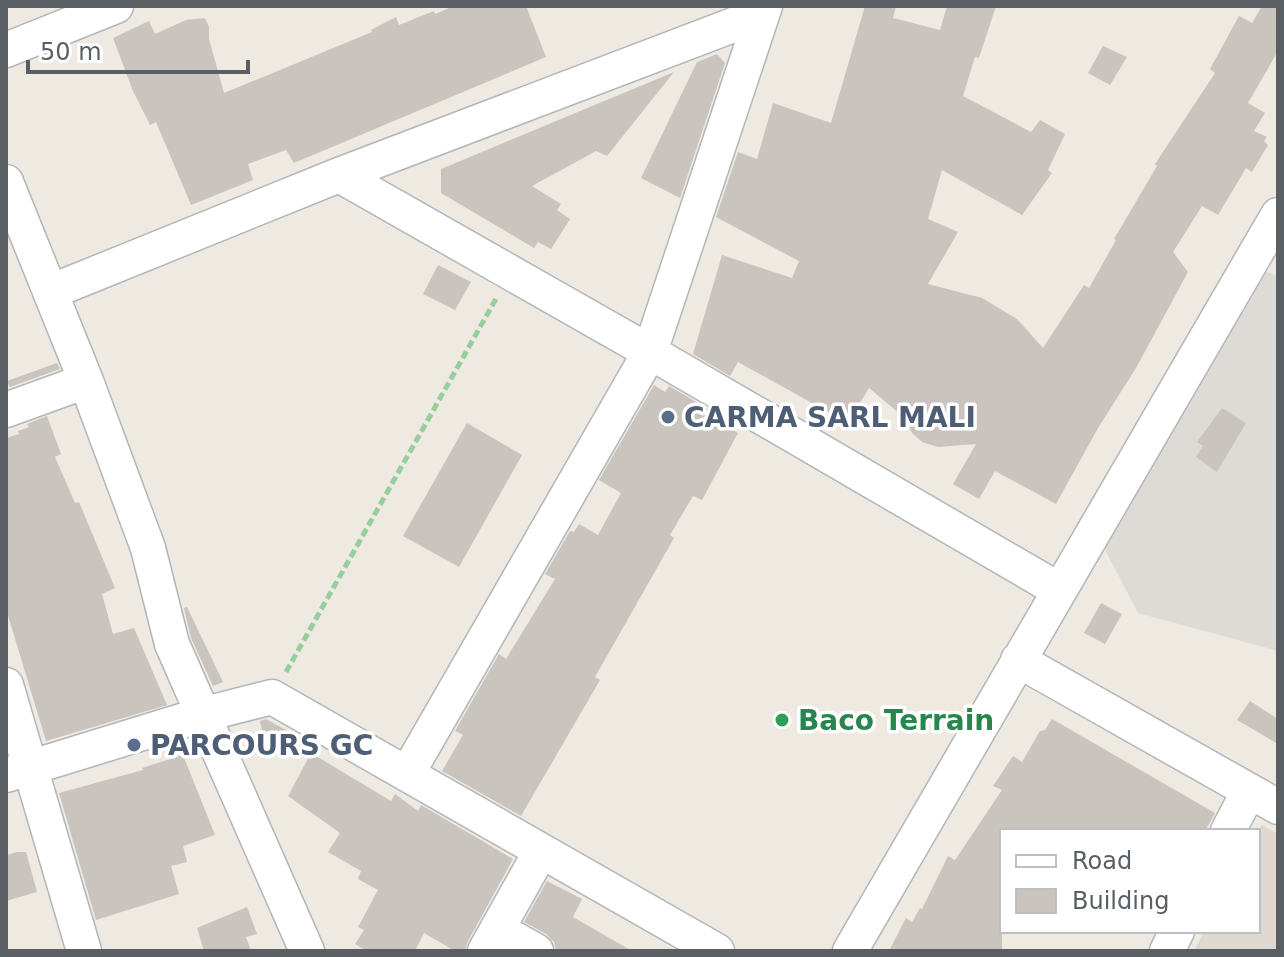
<svg xmlns="http://www.w3.org/2000/svg" width="1284" height="957" viewBox="0 0 1284 957" font-family="'DejaVu Sans',sans-serif">
  <rect width="100%" height="100%" fill="#eee9e1"/>
  <path fill="#dedbd6" d="M 1257,267 L 1278,277 L 1278,651 L 1138,613 L 1102,544 Z"/>
  <path fill="#ded8d0" d="M 1262,825 L 1278,834 L 1278,951 L 1194,951 L 1204,931 L 1258,931 L 1258,833 Z"/>
  <path fill="#c9c4be" d="M 454,6 L 526,6 L 546,57 L 294,163 L 286,150 L 248,164 L 253,180 L 191,205 L 156,122 L 150,125 L 133,91 L 113,38 L 149,21 L 155,34 L 186,20 L 205,18 L 209,27 L 209,39 L 224,93 L 372,32 L 371,30 L 396,17 L 399,25 L 434,11 L 435,14 Z
    M 865,6 L 896,6 L 893,18 L 940,30 L 947,6 L 996,6 L 979,58 L 975,57 L 963,96 L 1031,132 L 1040,120 L 1065,134 L 1048,170 L 1052,173 L 1022,215 L 942,170 L 928,219 L 958,232 L 928,284 L 982,298 L 1017,319 L 1043,348 L 1084,285 L 1089,288 L 1116,240 L 1114,239 L 1157,166 L 1155,164 L 1215,73 L 1210,69 L 1239,16 L 1252,23 L 1262,6 L 1278,6 L 1278,51 L 1248,103 L 1265,113 L 1254,131 L 1267,137 L 1264,141 L 1268,145 L 1252,172 L 1246,168 L 1218,215 L 1202,206 L 1173,252 L 1188,272 L 1136,368 L 1098,428 L 1056,504 L 995,471 L 979,499 L 953,484 L 976,444 L 938,447 L 922,442 L 912,433 L 906,419 L 869,388 L 848,423 L 738,362 L 730,376 L 693,354 L 722,255 L 792,278 L 799,261 L 716,217 L 738,152 L 757,159 L 773,103 L 831,123 Z
    M 1103,46 L 1127,57 L 1110,85 L 1088,73 Z
    M 717,54 L 725,63 L 680,198 L 641,178 L 697,62 Z
    M 674,72 L 607,156 L 596,151 L 532,186 L 561,204 L 557,210 L 570,219 L 551,249 L 538,242 L 534,248 L 441,193 L 441,169 Z
    M 438,265 L 471,282 L 455,310 L 423,294 Z
    M 57,363 L 60,369 L 10,387 L 7,381 Z
    M 654,385 L 665,392 L 669,386 L 710,410 L 707,416 L 738,433 L 702,500 L 693,496 L 670,535 L 674,538 L 595,677 L 600,680 L 521,816 L 442,771 L 463,735 L 455,731 L 499,654 L 506,659 L 555,579 L 545,574 L 570,531 L 574,532 L 579,524 L 598,535 L 621,493 L 599,480 Z
    M 1222,408 L 1246,423 L 1217,472 L 1196,457 L 1203,446 L 1197,442 Z
    M 47,416 L 61,454 L 55,457 L 75,503 L 79,502 L 115,588 L 102,594 L 113,634 L 134,628 L 167,705 L 46,741 L 6,609 L 6,438 L 19,434 L 18,431 L 29,427 L 27,424 Z
    M 467,423 L 522,455 L 459,567 L 403,536 Z
    M 1101,603 L 1122,614 L 1105,644 L 1084,633 Z
    M 187,607 L 223,682 L 213,686 L 191,638 L 184,608 Z
    M 1250,701 L 1278,719 L 1278,744 L 1237,720 Z
    M 266,719 L 295,735 L 268,757 L 260,721 Z
    M 1052,719 L 1215,813 L 1205,831 L 1002,831 L 1002,951 L 889,951 L 906,918 L 912,922 L 920,908 L 922,909 L 948,856 L 955,860 L 1002,790 L 993,786 L 1013,756 L 1022,762 L 1040,731 L 1045,730 Z
    M 311,753 L 391,801 L 395,794 L 418,811 L 421,805 L 513,859 L 468,941 L 465,951 L 455,951 L 424,933 L 415,951 L 367,951 L 355,944 L 364,930 L 358,927 L 378,890 L 358,879 L 361,871 L 328,852 L 340,833 L 288,796 Z
    M 183,755 L 215,835 L 183,846 L 187,862 L 171,866 L 179,894 L 96,920 L 59,793 L 143,770 L 142,768 Z
    M 17,852 L 26,852 L 37,892 L 6,901 L 6,855 Z
    M 547,881 L 582,899 L 573,917 L 632,951 L 556,951 L 554,942 L 546,934 L 524,922 Z
    M 247,907 L 257,934 L 246,937 L 251,951 L 204,951 L 197,928 Z"/>
  <g fill="none" stroke-linecap="round" stroke-linejoin="round">
    <g stroke="#b2b6ba" stroke-width="37">
      <path id="street" d="M 6,50 L 116,6
        M 339,175 L 650,352 L 1059,590
        M 6,182 L 86,381 L 148,548 L 172,644 L 307,951
        M 50,292 L 339,175 L 762,14
        M 6,410 L 86,381
        M 1018,660 L 1278,807
        M 6,685 L 84,951
        M 407,774 L 650,352 L 765,6
        M 6,775 L 201,715 L 272,697 L 717,951
        M 1228,831 L 1249,791
        M 497,929 L 536,951
        M 485,951 L 541,851
        M 850,951 L 1278,215
        M 1167,951 L 1177,931"/>
    </g>
    <path stroke="#97ce9e" stroke-width="5" stroke-dasharray="8 4" stroke-linecap="butt" d="M 286,672 L 497,297"/>
    <use href="#street" stroke="#fff" stroke-width="34"/>
  </g>
  <g fill="#5c6f8a" stroke="#fff" stroke-width="3">
    <circle cx="668" cy="417" r="8"/>
    <circle cx="134" cy="745" r="8"/>
  </g>
  <circle fill="#2e9e5b" stroke="#fff" stroke-width="3" cx="782" cy="720" r="8"/>
  <g text-anchor="middle" stroke-width="7" stroke-linejoin="round" paint-order="stroke">
    <g font-size="28" font-weight="bold" fill="#4e5e75" stroke="#fff" text-anchor="start">
      <text x="684" y="427">CARMA SARL MALI</text>
      <text x="150" y="755">PARCOURS GC</text>
    </g>
    <g font-size="28" font-weight="bold" fill="#27864d" stroke="#fff" text-anchor="start">
      <text x="798" y="730">Baco Terrain</text>
    </g>
  </g>
  <rect width="1284" height="957" fill="none" stroke="#5a5f63" stroke-width="16"/>
  <rect x="1000" y="829" width="260" height="104" fill="#ffffff" stroke="#bdbfc1" stroke-width="2"/>
  <rect x="1016" y="855" width="40" height="12" fill="#ffffff" stroke="#bdbfc1" stroke-width="2"/>
  <text x="1072" y="869" font-size="24" fill="#5a5f63">Road</text>
  <rect x="1016" y="889" width="40" height="24" fill="#c9c4be" stroke="#bdbfc1" stroke-width="2"/>
  <text x="1072" y="909" font-size="24" fill="#5a5f63">Building</text>
  <path d="M28 60v12h220v-12" fill="none" stroke="#5a5f63" stroke-width="4"/>
  <text x="40" y="60" font-size="24" fill="#5a5f63" stroke="#ffffff" stroke-width="6" paint-order="stroke">50 m</text>
</svg>
